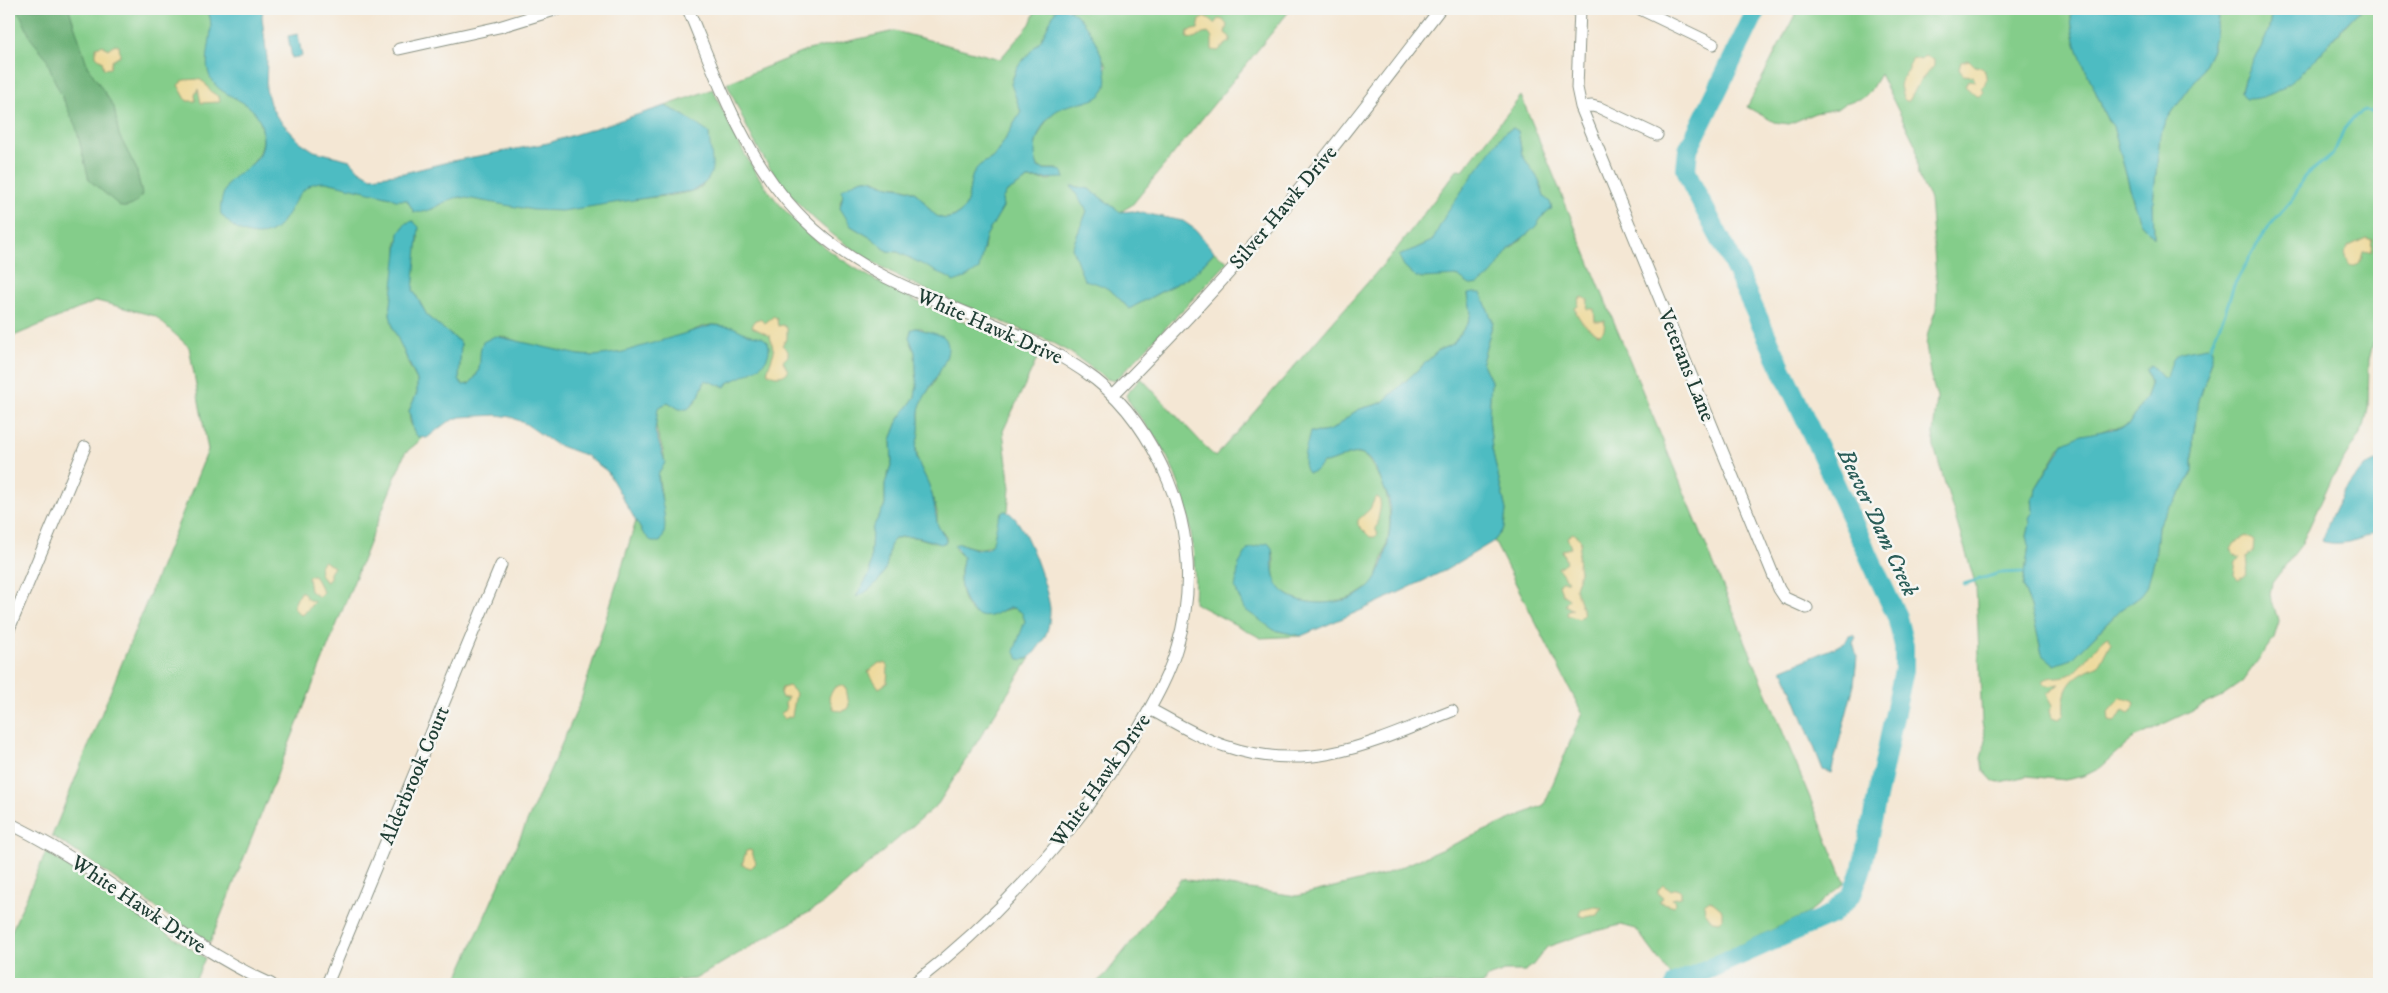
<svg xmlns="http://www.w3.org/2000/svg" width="2388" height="993" viewBox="0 0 2388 993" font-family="'IM FELL DW Pica',serif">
  <rect width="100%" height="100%" fill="#f6f6f2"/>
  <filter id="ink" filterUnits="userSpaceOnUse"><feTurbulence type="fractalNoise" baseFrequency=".02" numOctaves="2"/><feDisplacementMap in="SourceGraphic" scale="10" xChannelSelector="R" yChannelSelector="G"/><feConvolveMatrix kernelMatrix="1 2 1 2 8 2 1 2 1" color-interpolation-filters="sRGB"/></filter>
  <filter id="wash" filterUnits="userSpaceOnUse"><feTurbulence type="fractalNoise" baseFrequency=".0096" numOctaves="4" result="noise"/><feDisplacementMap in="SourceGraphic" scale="20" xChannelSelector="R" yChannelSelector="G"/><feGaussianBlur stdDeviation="1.12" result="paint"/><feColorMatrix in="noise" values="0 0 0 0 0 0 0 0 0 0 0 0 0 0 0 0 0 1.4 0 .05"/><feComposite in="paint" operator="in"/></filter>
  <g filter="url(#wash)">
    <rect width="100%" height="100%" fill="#f4e7d4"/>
    <path fill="#84cd8a" stroke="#52855f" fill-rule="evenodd" d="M 9,9 L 207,9 L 212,22 L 219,87 C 231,94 248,103 257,114 C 259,117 260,121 261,125 C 269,151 251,169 230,181 L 280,225 C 288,212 294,195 306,186 C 325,171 384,199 407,200 L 414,212 L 433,209 L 453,197 L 480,199 C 514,199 685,206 703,185 C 715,171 709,150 709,134 L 680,113 L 665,106 L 713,89 C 728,123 743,155 765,186 C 831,277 940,311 1040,353 L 1003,431 L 1010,488 L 1008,511 L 1001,513 C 997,521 999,528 996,536 C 990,554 972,548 960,543 L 955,549 L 963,557 C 963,565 959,572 960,580 C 967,651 1016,587 1024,617 C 1026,624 1024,651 1024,660 L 1030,658 L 938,804 L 821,905 L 695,979 L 634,984 L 466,984 L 456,981 L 580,703 L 636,521 L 643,533 L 664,515 L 658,473 C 660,470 663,467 664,463 C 667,448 649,429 658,408 L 668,402 L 680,409 L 692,406 L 699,396 L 705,380 L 728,383 L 759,367 L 752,335 C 737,333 727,324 712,325 C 699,326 688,334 676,338 C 654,345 617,356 594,356 C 565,356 528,345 501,336 L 481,350 C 482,363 479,375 469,384 L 463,385 L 459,380 L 461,343 L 428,317 L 413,290 L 416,252 L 419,237 L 397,240 L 397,260 L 390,314 L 409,365 L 417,380 L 417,393 L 409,411 L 410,421 L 413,430 L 422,439 L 405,453 L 210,943 C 156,910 106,870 52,836 L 208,450 L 189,347 L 155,316 L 97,301 L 9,338 ZM 916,328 L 922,328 L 947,355 L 935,381 L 921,401 L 919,410 L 919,429 L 916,445 L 918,462 L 930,488 L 937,512 L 937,525 L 946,537 L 946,542 C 937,548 911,529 894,540 C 885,545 890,553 887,561 C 883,571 865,588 857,597 L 870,573 L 872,529 L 885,505 L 885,484 L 892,462 L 891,440 L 899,419 L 915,397 L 917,386 L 915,352 L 909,337 L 912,329 Z
      M 1036,9 L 1056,9 L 1041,40 L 1017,67 L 1011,83 L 1021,112 C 1012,126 1005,142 995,155 C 989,163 979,161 973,175 C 967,190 972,211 952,217 C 933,224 929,204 917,194 C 909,187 898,187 888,186 C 883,185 879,181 874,180 C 857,175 845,188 840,203 L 851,226 L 873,239 L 887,251 L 898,252 L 956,280 L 965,278 L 984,249 L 986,236 L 1003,207 L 1002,199 L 1007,192 L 1028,179 L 1051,180 L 1058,169 L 1042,169 C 1022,157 1045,115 1061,107 C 1069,103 1080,102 1088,100 L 1107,66 L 1080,18 L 1068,9 L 1291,9 L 1132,205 L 1120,212 L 1089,189 L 1072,186 L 1087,211 L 1072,248 L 1102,284 L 1115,294 L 1129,309 L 1194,274 L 1214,252 L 1228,262 L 1115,381 L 1107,379 L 1071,353 L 1047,340 C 945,297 839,266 772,171 C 753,143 740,113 727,83 L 808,50 L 895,31 L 1000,59 L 1030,24 Z
      M 1798,9 L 2071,9 C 2070,40 2085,67 2097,95 C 2104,109 2101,113 2113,126 L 2135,207 L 2140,222 L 2154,237 L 2153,202 L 2160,135 L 2165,122 L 2199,75 L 2212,49 L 2220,9 L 2271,9 C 2271,25 2266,47 2255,61 C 2247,71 2243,78 2241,92 L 2292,79 L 2312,62 L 2355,15 L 2362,9 L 2379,9 L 2379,318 L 2369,360 L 2368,409 L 2364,427 L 2330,482 L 2301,545 L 2272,583 L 2270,594 L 2278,620 L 2277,628 L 2274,638 L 2242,682 L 2222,696 L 2134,738 L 2100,768 L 2084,776 L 2065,780 L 2027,776 L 2000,782 L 1993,781 L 1983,770 L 1981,758 L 1986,740 L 1982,723 L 1976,586 L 1934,447 L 1933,433 L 1937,398 L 1930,374 L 1926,345 L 1928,332 L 1936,309 L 1937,290 L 1930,199 L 1918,176 L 1916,146 L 1880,74 L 1870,91 L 1863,98 L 1845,103 L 1837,109 L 1815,113 L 1789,124 L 1774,122 L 1747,107 ZM 2212,360 L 2198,403 L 2193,439 L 2193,471 L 2183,490 L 2163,516 L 2158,527 L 2155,558 L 2141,595 L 2120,610 L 2072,659 L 2042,654 L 2031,606 L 2023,587 L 2029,545 L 2027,535 L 2033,511 L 2032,498 L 2035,496 L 2036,488 L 2060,447 L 2110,428 L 2123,427 L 2129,424 L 2145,399 L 2150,385 L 2146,369 L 2151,365 L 2163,378 L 2167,378 L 2169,376 Z
      M 1521,96 L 1845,883 L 1807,914 L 1671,976 L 1636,929 L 1621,925 L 1587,933 L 1547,947 L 1532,966 L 1525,971 L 1505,971 L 1490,976 L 1483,984 L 1095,984 L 1106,974 L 1181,879 L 1297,896 L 1383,875 L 1544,805 L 1582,713 L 1494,541 L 1504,528 L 1506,510 L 1492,449 L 1489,416 L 1491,381 L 1482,362 L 1493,322 L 1481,294 L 1468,295 L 1471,313 L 1468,323 L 1453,344 L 1439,350 L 1383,402 C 1376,406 1368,406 1360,409 C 1339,419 1340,435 1310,432 L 1314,472 L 1323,463 C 1335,463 1348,451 1359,454 C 1367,455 1371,464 1375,470 C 1394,499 1393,532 1381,564 C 1379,572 1376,582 1369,587 C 1356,598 1336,603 1319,603 C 1305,603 1287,598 1278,586 C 1270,575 1276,565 1273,553 C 1272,550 1269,546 1268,543 L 1274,630 L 1301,636 L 1261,638 L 1194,603 C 1197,549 1189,496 1163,449 C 1155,435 1130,407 1126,395 L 1141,378 L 1215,457 L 1395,251 L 1458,169 L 1463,170 ZM 1513,128 L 1518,131 L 1522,155 L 1539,180 L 1548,210 L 1531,231 L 1504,254 L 1480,283 C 1472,281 1464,277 1457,276 C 1424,270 1423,293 1399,256 L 1432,241 L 1502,136 Z
      M 46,852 L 205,958 L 194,984 L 9,984 L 9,937 Z"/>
    <path fill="#6bb076" stroke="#457655" d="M 18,9 L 69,9 L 88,67 L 114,107 L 119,135 L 136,168 L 142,194 C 138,203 131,208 121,207 L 89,180 L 76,127 L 53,77 L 46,57 L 31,39 Z"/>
    <path fill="#eeda9e" stroke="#868c69" d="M 1205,17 L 1210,19 L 1214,24 L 1218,19 L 1223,20 L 1227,25 L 1225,33 L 1230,37 L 1230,41 L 1218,51 L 1212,50 L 1212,37 L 1208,33 L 1203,34 L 1194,39 L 1187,38 L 1188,31 L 1198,29 L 1200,20 Z
      M 115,44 L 119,46 L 120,56 L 112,61 L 110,68 L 104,69 L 102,61 L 96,56 L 96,47 L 102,45 L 108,49 Z
      M 1924,56 L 1934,59 L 1934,66 L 1920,81 L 1909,101 L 1906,101 L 1903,98 L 1900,86 L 1902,79 L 1909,69 L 1909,64 L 1913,58 L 1921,60 Z
      M 1969,60 L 1975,66 L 1982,67 C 1987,74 1988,81 1982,88 L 1984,92 L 1980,96 L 1976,96 L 1965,86 L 1968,80 L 1975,81 L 1973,76 L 1963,75 L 1959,69 L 1961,62 Z
      M 199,79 L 205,83 L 210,91 L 219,97 L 220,102 L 201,103 L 198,89 L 195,95 L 196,101 L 187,101 L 178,85 L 184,80 Z
      M 2366,238 L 2373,240 L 2372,251 L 2363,252 C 2361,260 2359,269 2349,265 L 2345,253 L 2347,247 Z
      M 1583,297 L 1588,300 L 1587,309 L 1594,309 L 1595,321 L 1605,321 L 1604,330 L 1600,334 C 1591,333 1576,318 1575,308 L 1578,306 L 1579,299 Z
      M 774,316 L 777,319 L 778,326 L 783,325 L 787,328 L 787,339 L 782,345 L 788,351 L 788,356 L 783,361 L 788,371 C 784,378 772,377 767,372 L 774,352 L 770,336 L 752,327 L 755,320 L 760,319 L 765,323 Z
      M 1378,497 C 1384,506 1377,514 1378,524 L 1375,528 L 1378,534 L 1375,537 L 1370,537 L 1358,525 L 1358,520 L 1370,509 L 1375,498 Z
      M 1573,533 L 1581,540 L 1578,558 L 1580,572 L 1575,588 L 1584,614 L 1579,619 L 1567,615 L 1568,611 L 1573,610 L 1565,605 L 1569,599 L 1562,594 L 1559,584 L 1561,581 L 1568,581 L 1558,568 L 1566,562 L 1562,550 L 1571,548 L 1567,537 Z
      M 2246,536 L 2254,541 L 2253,552 L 2247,556 L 2248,566 L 2246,575 L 2238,579 L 2234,575 L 2236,562 L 2240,558 L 2234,555 L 2231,548 L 2234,544 Z
      M 324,561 L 334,567 L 330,573 L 330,578 L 327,582 L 324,580 C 319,574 317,566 324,561 Z
      M 311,575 L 314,575 L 323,592 L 319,597 L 310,591 L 308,578 Z
      M 300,592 L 303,592 L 307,599 L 314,602 L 303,615 L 299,614 L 293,607 Z
      M 2109,636 L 2111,642 L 2099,665 C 2074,675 2061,685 2064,715 L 2058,719 L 2052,717 L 2050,710 L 2053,705 L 2047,694 L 2060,684 L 2048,686 L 2044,684 L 2043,681 C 2053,673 2061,682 2076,670 C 2085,662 2102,638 2109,636 Z
      M 879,663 L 885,663 L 888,667 L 887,683 L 879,688 L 868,672 Z
      M 840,685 L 846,688 L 849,705 L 847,709 L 842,711 L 834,710 L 829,697 L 834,688 Z
      M 789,686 L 796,693 L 792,716 L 784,719 L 780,714 L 786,710 L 785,703 L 788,697 L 782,698 L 780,693 L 782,688 Z
      M 2121,697 L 2133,700 L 2135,703 L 2133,709 L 2129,713 L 2123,710 L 2118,719 L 2114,722 L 2109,721 L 2108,712 Z
      M 746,851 L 751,850 L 756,863 L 751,868 L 742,865 Z
      M 1663,885 L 1670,890 L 1678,888 L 1681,891 L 1681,897 L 1672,899 L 1675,902 L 1674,906 L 1659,902 L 1663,897 L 1658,893 L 1658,890 Z
      M 1710,900 L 1722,910 L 1722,919 L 1720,922 L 1712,921 L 1705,912 L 1704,904 Z
      M 1595,907 L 1602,908 L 1598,915 L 1584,917 L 1579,915 L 1581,910 Z"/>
    <path fill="#4dbcc2" stroke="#367c7b" d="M 207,9 L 263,9 L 262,17 L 267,58 L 266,89 L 270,104 L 277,117 L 299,141 L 314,151 L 350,160 L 359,170 L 371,177 L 404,173 L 452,161 L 548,143 L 665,106 L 680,113 L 709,133 C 710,160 722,178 691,191 L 562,211 L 533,210 L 461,197 C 444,198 432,215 414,212 L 407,200 L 395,200 L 391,197 L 326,182 C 288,179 294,236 257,235 C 240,234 231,226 221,214 C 219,205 224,188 230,181 C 242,168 262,165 263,141 C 264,95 223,104 210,77 C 201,57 218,31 207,9 Z
      M 1056,9 C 1059,9 1064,8 1067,9 C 1086,14 1116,73 1104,91 C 1090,112 1055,91 1038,136 C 1034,146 1034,158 1038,167 C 1046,172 1055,167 1063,172 L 1065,178 L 1028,179 L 1007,192 L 1002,199 L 1003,207 L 986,236 L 979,269 L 965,278 L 953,282 L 951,279 L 898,252 L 887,251 L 873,239 L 851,226 L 840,208 L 843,195 L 841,190 C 846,187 857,180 864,179 C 873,178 877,183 885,185 C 897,189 908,186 918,195 C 929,205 934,224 953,217 C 972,210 967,189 973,174 C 979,161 989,163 995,155 C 1005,142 1012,126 1021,112 L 1011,84 L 1017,67 L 1041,40 Z
      M 2071,9 L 2220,9 L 2212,49 L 2199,75 L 2165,122 L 2160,135 L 2153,202 L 2154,238 L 2140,222 L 2135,207 L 2113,126 C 2101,113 2104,109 2097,95 C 2085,67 2070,40 2071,9 Z
      M 2271,9 L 2362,9 C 2329,35 2294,101 2246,99 L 2241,92 C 2246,59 2272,46 2271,9 Z
      M 298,34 L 302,56 L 292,58 L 288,36 Z
      M 1513,128 L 1518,131 L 1522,155 L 1539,180 L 1544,197 L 1550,202 L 1552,209 C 1544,212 1541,219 1536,226 C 1529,234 1520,239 1512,246 C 1500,258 1491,286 1470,285 L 1457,276 L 1422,278 L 1416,277 L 1404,266 L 1399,256 L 1432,241 L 1447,212 L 1473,175 L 1505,132 Z
      M 1071,186 L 1089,189 L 1120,212 L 1133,211 L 1183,221 L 1196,230 L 1214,252 L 1194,274 L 1129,309 C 1114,292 1107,285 1084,280 L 1072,248 L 1087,211 Z
      M 413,221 L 419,227 L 413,290 L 428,317 L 461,343 L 459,380 L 463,385 L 469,384 C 486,369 476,357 483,342 L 495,336 L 579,355 L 594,356 L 623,352 L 713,325 L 733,327 L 747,334 L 762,337 L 768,342 C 775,367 745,374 728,383 L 725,387 L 705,380 L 699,396 L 688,409 L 679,409 L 668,402 L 658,408 L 655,431 L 665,462 C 664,467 659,470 658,476 C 658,492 672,529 660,542 L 652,542 L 643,533 L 607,471 L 585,455 L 555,444 L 526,424 L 511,417 L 497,415 L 460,417 L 446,423 L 427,438 L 418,437 L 413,430 L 409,411 L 417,393 L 417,380 L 393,328 L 390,314 L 399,233 L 406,223 Z
      M 1474,293 L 1481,293 L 1493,322 L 1482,362 L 1491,381 L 1489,416 L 1492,449 L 1506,510 L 1504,528 L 1494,541 L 1446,570 L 1364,609 L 1301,636 L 1274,630 L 1244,609 L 1235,588 L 1239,564 L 1248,549 L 1268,543 L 1272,548 C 1274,561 1270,572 1278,585 C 1293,611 1353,607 1371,585 C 1387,567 1392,529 1390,505 C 1389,498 1385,490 1382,483 C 1379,474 1371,456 1360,454 C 1349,451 1335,463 1323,463 L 1314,472 L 1308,473 C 1299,463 1308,444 1310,432 C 1340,435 1339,419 1360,409 C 1368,406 1376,406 1383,402 L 1439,350 L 1453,344 L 1468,323 L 1471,313 L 1468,294 Z
      M 916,328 L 943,336 C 962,353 921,392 919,411 C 918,418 920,424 919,431 C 919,438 915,445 916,453 C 918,466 926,476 930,488 C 934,500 935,510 937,522 C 938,530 946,534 946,542 L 941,544 C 932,542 925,538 915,537 C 884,534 892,547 886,567 C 881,582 869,591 856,597 L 870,573 L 872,529 L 885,505 L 885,484 L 892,462 L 891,440 L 899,419 L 915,397 L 917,386 L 915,352 L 909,337 L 912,329 Z
      M 2207,347 L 2212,349 L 2212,360 L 2198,403 L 2193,439 L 2193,471 L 2183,490 L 2163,516 L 2158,527 L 2155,558 L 2147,587 L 2141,595 L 2120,610 L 2072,659 L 2055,665 L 2042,654 L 2031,606 L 2023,587 L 2029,545 L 2027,535 L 2030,523 L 2029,518 L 2033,511 L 2032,497 L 2035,496 L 2036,488 L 2064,443 L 2082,435 L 2123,427 L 2129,424 L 2145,399 L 2150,385 L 2146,369 L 2151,365 L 2163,378 L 2167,378 C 2174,349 2177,353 2207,347 Z
      M 2379,460 L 2379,530 C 2363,540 2339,547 2321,541 C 2332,515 2350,468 2379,460 Z
      M 1004,511 C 1023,511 1049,592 1050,609 C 1050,625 1047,637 1037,649 C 1032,656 1028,661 1019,659 L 1014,651 L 1025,621 L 1022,613 C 1008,601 1003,613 991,616 C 970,621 962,597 960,580 C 960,572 963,565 963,557 L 954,545 L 960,543 C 1007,566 988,521 1004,511 Z
      M 1853,635 L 1856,637 L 1853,643 L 1857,657 L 1854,685 L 1831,773 L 1823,770 L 1785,673 L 1781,670 L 1845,643 L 1849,636 Z"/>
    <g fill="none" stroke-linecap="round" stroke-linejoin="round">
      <path stroke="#4dbcc2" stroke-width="3" d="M 2210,347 L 2225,313 L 2234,285 L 2265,231 L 2293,199 L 2304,177 L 2334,153 L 2344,129 L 2354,117 L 2365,111 L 2379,113
        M 1964,584 L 2000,573 L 2024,572"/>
      <path stroke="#4dbcc2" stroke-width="20" d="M 1675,984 L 1832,914 L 1852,894 L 1862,868 L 1904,670 L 1904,646 L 1897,617 L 1730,257 L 1692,185 L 1686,169 L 1688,150 L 1757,9"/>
    </g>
  </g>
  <g filter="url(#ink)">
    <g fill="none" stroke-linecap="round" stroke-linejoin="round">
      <g stroke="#8a9284" stroke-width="13">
        <path id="minor" d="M 688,9 C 721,88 748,170 814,229 C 898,304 1010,314 1096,380 C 1128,405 1152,442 1168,480 C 1190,532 1194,592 1177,647 C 1169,676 1153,703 1138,730 C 1080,827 1003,915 913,984
          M 1580,9 L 1577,88 L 1581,107 L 1779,589 L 1785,598 L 1807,608
          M 1640,9 L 1713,44
          M 399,49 L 499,27 L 558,9
          M 1581,107 L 1592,106 L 1600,108 L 1657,135
          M 1113,395 C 1170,337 1227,278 1279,214 C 1335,147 1387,78 1440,9
          M 9,629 L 85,447
          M 1150,709 C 1174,722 1198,737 1225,746 C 1310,775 1374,742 1452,711
          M 9,823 C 37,837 65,853 91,871 C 150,910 206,955 271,984
          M 327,984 L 501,565"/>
      </g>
      <use href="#minor" stroke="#fff" stroke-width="11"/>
    </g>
  </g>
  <g text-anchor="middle" stroke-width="5" stroke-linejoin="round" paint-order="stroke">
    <g font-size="21" fill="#1f3d34" stroke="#f6f6f2">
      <text transform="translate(1283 207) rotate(-50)" y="7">Silver Hawk Drive</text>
      <text transform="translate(990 326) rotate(24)" y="7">White Hawk Drive</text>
      <text transform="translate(1687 365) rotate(68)" y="7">Veterans Lane</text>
      <text transform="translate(414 775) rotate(-67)" y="7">Alderbrook Court</text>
      <text transform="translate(1100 780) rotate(-55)" y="7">White Hawk Drive</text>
      <text transform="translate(139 904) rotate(34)" y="7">White Hawk Drive</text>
    </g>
    <g font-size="22" font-style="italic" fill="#2a5d58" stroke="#f6f6f2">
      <text transform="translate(1879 522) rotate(65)" y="8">Beaver Dam Creek</text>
    </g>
  </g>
  <rect width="2388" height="993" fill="none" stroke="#f6f6f2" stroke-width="30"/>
</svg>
